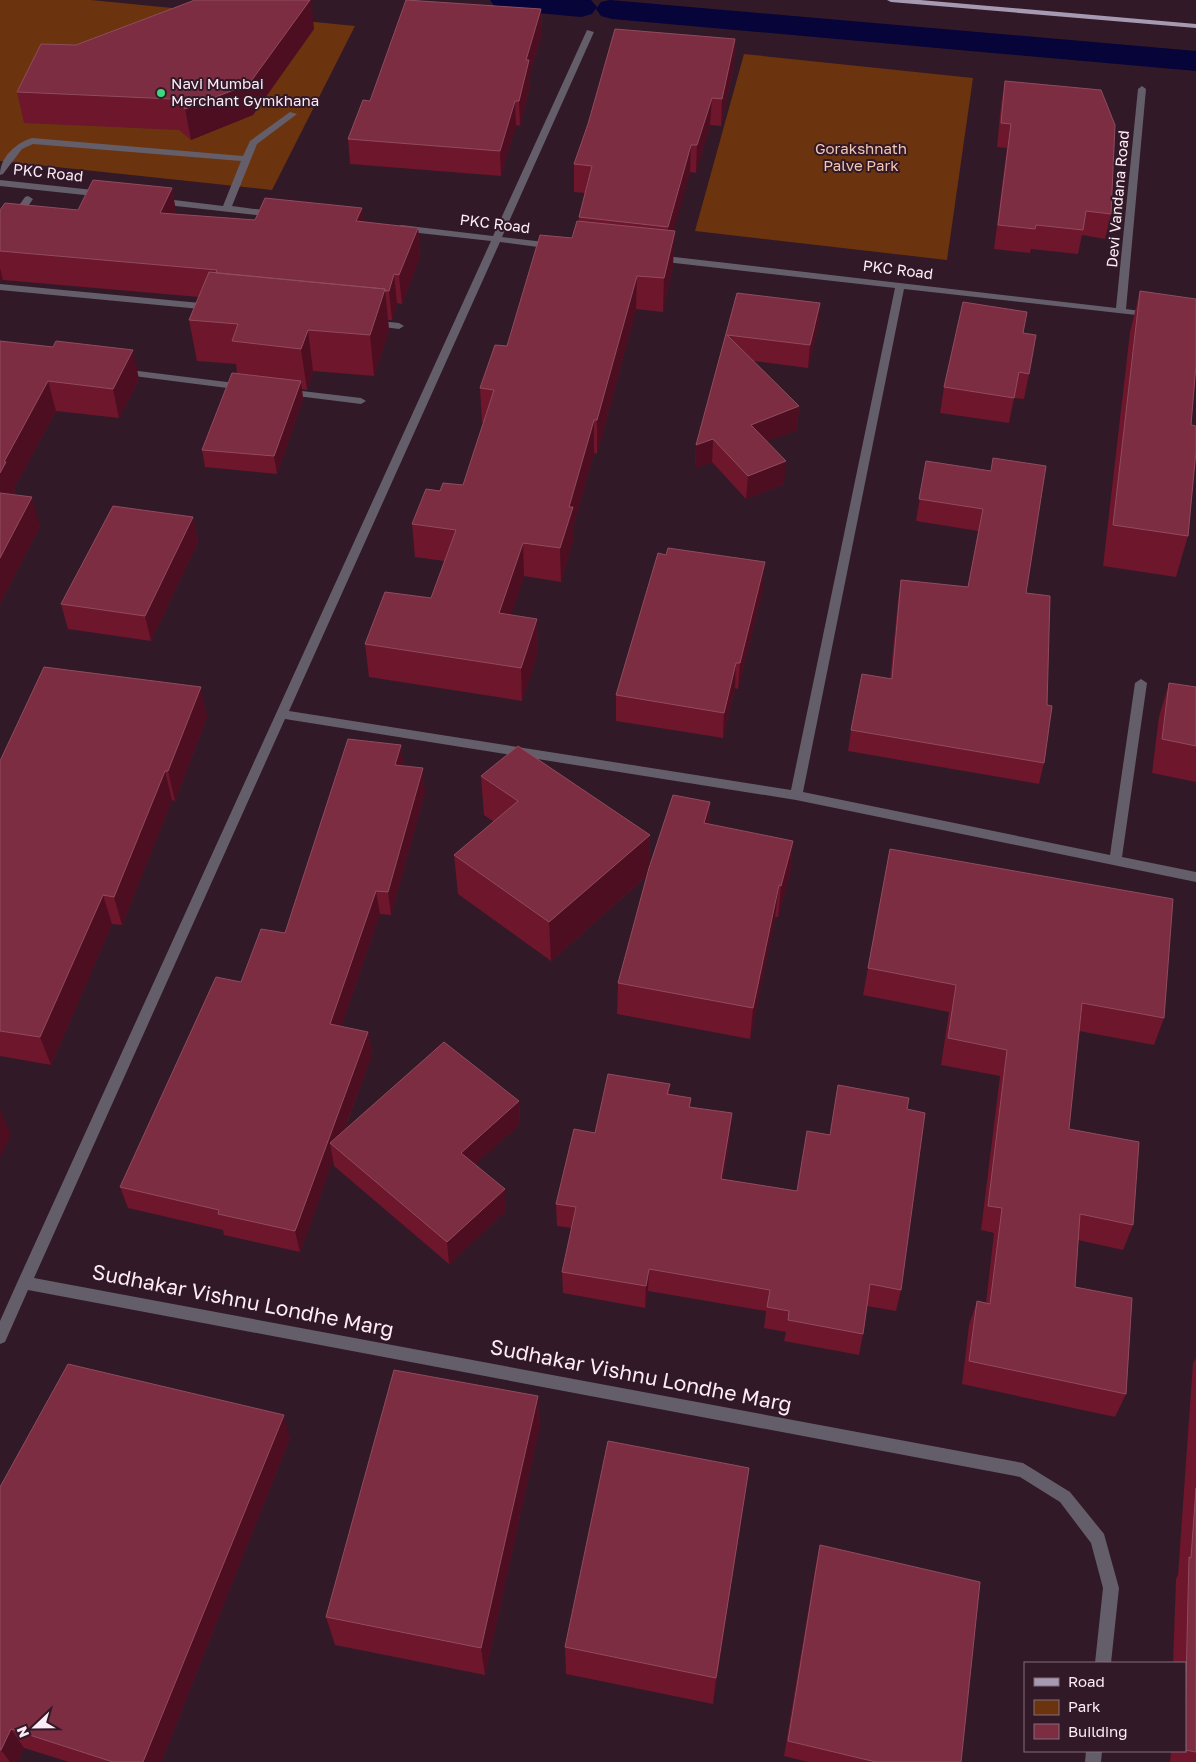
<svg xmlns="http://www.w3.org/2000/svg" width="1196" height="1762" viewBox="0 0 1196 1762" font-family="'Golos Text',sans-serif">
  <rect width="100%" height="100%" fill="#311928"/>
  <path fill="#6b340f" d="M 0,0 L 91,0 L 355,26 L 272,190 L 0,161 Z
    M 744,54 L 973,78 L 947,260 L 695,231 Z"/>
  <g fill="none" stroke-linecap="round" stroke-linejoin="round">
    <path fill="#070439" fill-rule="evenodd" d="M 490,0 L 591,0 L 597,7 L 592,14 L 581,17 L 506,10 L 495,7 Z
      M 610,0 L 1196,51 L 1196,71 L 612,19 L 601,16 L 596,9 L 601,2 Z"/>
    <path fill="#645e6a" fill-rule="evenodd" d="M 587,30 L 594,32 L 502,237 L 553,243 L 558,246 L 553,249 L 500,242 L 289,711 L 791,790 L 895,288 L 657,261 L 652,258 L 657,255 L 1116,308 L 1138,89 L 1142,86 L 1146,89 L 1126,309 L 1154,313 L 1154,317 L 904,289 L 803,792 L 1110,855 L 1135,683 L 1141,679 L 1147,683 L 1122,857 L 1196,872 L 1196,882 L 796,800 L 285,719 L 34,1278 L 1023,1463 L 1070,1492 L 1104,1534 L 1119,1588 L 1111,1663 L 1095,1663 L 1103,1588 L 1091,1543 L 1060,1502 L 1020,1477 L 28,1290 L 5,1342 L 0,1344 L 0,1321 L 17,1283 L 491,241 L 401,231 L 396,228 L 401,225 L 493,236 Z
      M 290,112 L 297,114 L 257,144 L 232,206 L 278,212 L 280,214 L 275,217 L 158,204 L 153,201 L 158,198 L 223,206 L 241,161 L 33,144 L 22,149 L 3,174 L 0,175 C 0,157 16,143 32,138 L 243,156 L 250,141 Z
      M 0,180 L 103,191 L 108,194 L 103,197 L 0,186 Z
      M 28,196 L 33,199 L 20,218 L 18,220 L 12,220 L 10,218 L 25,197 Z
      M 0,284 L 211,304 L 216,307 L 211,310 L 0,290 Z
      M 371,320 L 399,323 L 404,326 L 399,329 L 368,325 L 366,323 Z
      M 122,369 L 243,384 L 248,387 L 243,390 L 118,374 L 118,370 Z
      M 285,389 L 361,398 L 366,401 L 361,404 L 281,394 L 281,390 Z
      M 1086,1751 L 1102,1751 L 1101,1762 L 1085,1762 Z"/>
    <path fill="#a69ab3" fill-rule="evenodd" d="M 887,0 L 920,0 L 1196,24 L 1196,28 L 891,2 Z"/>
  </g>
  <path fill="#6d162c" d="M 541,9 L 542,34 L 529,75 L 530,85 L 520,126 L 516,125 L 501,176 L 350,164 L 348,139 Z
    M 314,29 L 253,115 L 191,140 L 179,130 L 24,123 L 17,92 L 76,45 Z
    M 735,39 L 734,66 L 721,126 L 710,125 L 696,173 L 690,172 L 673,231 L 673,265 L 663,312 L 636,309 L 597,454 L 594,453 L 573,527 L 573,541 L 561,582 L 524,576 L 511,615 L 537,619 L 538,652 L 522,701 L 369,677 L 365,644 L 431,598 L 444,561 L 415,557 L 412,524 L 440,491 L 463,485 L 484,422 L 482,422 L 480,388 L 507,346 L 572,238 L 579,221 L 579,217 L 585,193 L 574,192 L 574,164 Z
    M 1005,81 L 1111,214 L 1105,239 L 1082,235 L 1078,254 L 1031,249 L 1030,253 L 994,249 L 1007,148 L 997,147 L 1001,105 Z
    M 172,188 L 176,214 L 255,220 L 362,208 L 363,222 L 418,228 L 420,257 L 402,304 L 397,303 L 392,320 L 388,320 L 389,330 L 374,376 L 313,371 L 307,390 L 302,389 L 303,399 L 277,474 L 205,467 L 202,450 L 237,374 L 236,364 L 197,361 L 189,320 L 199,297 L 3,280 L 0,282 L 0,210 L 78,210 Z
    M 1140,291 L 1191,425 L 1188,536 L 1176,577 L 1103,566 L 1130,332 Z
    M 737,293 L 820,303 L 818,326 L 808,368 L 754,361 L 799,406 L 797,430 L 767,441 L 784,484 L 746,499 L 712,462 L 695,468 L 696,445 Z
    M 1023,333 L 1029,374 L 1024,399 L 1014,398 L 1009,423 L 940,413 L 944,387 Z
    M 0,341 L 139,379 L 119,418 L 56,411 L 14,488 L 15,491 L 13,495 L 40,526 L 0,604 Z
    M 926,461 L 991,471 L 1026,593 L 1044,763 L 1039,784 L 848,751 L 851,730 L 890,679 L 898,601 L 901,580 L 968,587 L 978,531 L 916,521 Z
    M 193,517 L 198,542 L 151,641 L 68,629 L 61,604 Z
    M 763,587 L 738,689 L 735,688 L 723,738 L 616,721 L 616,695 Z
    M 1169,683 L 1196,687 L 1196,782 L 1152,773 L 1159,717 Z
    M 207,717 L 175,801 L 172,800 L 122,925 L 112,924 L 51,1065 L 0,1056 L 0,761 Z
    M 401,745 L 403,766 L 425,792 L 391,915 L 380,914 L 341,1027 L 368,1032 L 372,1054 L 344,1131 L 519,1101 L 520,1124 L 475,1164 L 506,1211 L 449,1264 L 334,1166 L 333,1160 L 300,1252 L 224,1235 L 223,1230 L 128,1208 L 120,1187 L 241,982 L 285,933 Z
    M 481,776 L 650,835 L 649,869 L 710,802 L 709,824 L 793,841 L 790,873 L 778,917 L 775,917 L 750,1039 L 617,1014 L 618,983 L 647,876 L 551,961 L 458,894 L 454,855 L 494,822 L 484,815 Z
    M 890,849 L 1164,1018 L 1154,1045 L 1079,1031 L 1069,1129 L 1133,1225 L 1123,1250 L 1078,1240 L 1075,1287 L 1126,1394 L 1115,1417 L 962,1384 L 969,1325 L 977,1301 L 986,1303 L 994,1233 L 981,1230 L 1000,1076 L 941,1065 L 949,1012 L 863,995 Z
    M 670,1084 L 669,1094 L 691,1098 L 690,1107 L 730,1136 L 723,1179 L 797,1191 L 830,1135 L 907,1109 L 901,1290 L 896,1311 L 867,1306 L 863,1334 L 859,1355 L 784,1341 L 786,1332 L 764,1328 L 766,1311 L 648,1291 L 645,1308 L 563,1293 L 562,1272 L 572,1228 L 557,1226 L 556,1204 L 595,1133 Z
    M 1196,1358 L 1196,1762 L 1170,1762 L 1171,1751 L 1185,1751 L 1185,1663 L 1173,1663 L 1176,1579 L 1178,1575 L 1193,1363 Z
    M 538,1396 L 539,1429 L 485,1675 L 335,1645 L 326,1617 Z
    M 290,1438 L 161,1762 L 69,1762 L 24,1748 L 18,1762 L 0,1762 L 0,1487 Z
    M 744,1499 L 713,1704 L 566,1674 L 565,1647 Z
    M 820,1545 L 961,1762 L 808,1762 L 784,1756 L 816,1564 Z"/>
  <path fill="#4e0e21" d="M 310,0 L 311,0 L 314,29 L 253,115 L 191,140 L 185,109 Z
    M 541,9 L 542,34 L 529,75 L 530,85 L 520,126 L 519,101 L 526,60 Z
    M 735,39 L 734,66 L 721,126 L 722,99 Z
    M 712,98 L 710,125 L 696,173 L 697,145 Z
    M 515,101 L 516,125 L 501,176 L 500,151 Z
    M 691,145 L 690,172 L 667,255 L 668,227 Z
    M 172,188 L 177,217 L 160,213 Z
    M 362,208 L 365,237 L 356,221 Z
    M 418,228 L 420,257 L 402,304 L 399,275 Z
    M 675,231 L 673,265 L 663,312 L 664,278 Z
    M 0,268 L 3,280 L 0,282 Z
    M 394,274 L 397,303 L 392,320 L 389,291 Z
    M 637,276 L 636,309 L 597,454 L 597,420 Z
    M 385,289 L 389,330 L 374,376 L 370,335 Z
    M 820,303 L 818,326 L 808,368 L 810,345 Z
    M 308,330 L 313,371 L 307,390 L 301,349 Z
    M 133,350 L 139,379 L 119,418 L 113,389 Z
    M 48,381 L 56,411 L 14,488 L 15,491 L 0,518 L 0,473 L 4,462 Z
    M 301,381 L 303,399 L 277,474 L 274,456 Z
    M 799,406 L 797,430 L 749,448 L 751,425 Z
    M 594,420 L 594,453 L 573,527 L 573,541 L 561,582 L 560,548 L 569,507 Z
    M 713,439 L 712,462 L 695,468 L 696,445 Z
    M 786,461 L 784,484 L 746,499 L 748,476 Z
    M 32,497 L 40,526 L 0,604 L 0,558 Z
    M 193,517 L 198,542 L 151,641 L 145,616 Z
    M 523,543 L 524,576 L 501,647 L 499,613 Z
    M 765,562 L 763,587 L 738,689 L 740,663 Z
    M 537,619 L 538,652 L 522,701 L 521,668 Z
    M 736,663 L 735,688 L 723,738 L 724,713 Z
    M 201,687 L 207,717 L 175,801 L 168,771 Z
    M 401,745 L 404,768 L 395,765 Z
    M 423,768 L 425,792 L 391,915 L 388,892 Z
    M 165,771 L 172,800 L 122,925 L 114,897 Z
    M 710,802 L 708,835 L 704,823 Z
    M 650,835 L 649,874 L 551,961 L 549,922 Z
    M 793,841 L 790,873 L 778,917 L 781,886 Z
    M 779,885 L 775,917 L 750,1039 L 753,1008 Z
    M 376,891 L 380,914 L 334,1047 L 330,1024 Z
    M 103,895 L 112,924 L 51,1065 L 40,1037 Z
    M 368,1032 L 372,1054 L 337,1149 L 330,1143 L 333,1160 L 300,1252 L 295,1231 Z
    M 519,1101 L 520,1124 L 463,1175 L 461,1153 Z
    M 0,1109 L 11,1135 L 0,1158 Z
    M 732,1113 L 730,1136 L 719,1201 L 721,1179 Z
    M 505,1189 L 506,1211 L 449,1264 L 447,1242 Z
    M 649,1269 L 648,1291 L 645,1308 L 646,1286 Z
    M 538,1396 L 539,1429 L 485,1675 L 481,1648 Z
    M 284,1415 L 290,1438 L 161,1762 L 143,1762 Z
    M 749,1468 L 744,1499 L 713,1704 L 716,1678 Z
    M 11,1729 L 24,1748 L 18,1762 L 10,1762 L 1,1750 Z"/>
  <path fill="#7c2d42" stroke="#904b5e" d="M 195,0 L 310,0 L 249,84 L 185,109 L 173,99 L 17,92 L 41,44 L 76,45 Z
    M 406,0 L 541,9 L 526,60 L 529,60 L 519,101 L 515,101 L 500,151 L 348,139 L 363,100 L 370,101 Z
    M 615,29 L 735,39 L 722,99 L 712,98 L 697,145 L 691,145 L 668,227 L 579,217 L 592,166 L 574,164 L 588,124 Z
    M 1005,81 L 1101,90 L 1115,125 L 1111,214 L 1086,211 L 1083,230 L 1036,225 L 1035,229 L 998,225 L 1011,124 L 1001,123 Z
    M 93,180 L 172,188 L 160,213 L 255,220 L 265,198 L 362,208 L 356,221 L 418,228 L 399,275 L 394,274 L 389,291 L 385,291 L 385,289 L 216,273 L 217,270 L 0,251 L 0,210 L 5,203 L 78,210 Z
    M 577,221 L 675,231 L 664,278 L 637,276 L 597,420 L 594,420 L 569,507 L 573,507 L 560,548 L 523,543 L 499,613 L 537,619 L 521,668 L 365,644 L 385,592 L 431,598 L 456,530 L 412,524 L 426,489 L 440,491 L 443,483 L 463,485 L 494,390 L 480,388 L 495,345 L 507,346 L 540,235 L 572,238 Z
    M 209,272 L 385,289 L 370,335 L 308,330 L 301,349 L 232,341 L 238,324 L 189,320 Z
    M 1140,291 L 1196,299 L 1196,365 L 1191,425 L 1196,426 L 1196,451 L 1188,536 L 1113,525 Z
    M 737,293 L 820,303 L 810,345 L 727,335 L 799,406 L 751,425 L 786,461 L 748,476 L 713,439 L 696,445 Z
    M 963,302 L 1027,312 L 1023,333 L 1036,335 L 1029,374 L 1019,372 L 1014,398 L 944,387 Z
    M 0,341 L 53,347 L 56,341 L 133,350 L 113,389 L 48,381 L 4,462 L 6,462 L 0,473 Z
    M 232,373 L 301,381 L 274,456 L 202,450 Z
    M 993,458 L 1046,466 L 1026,593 L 1050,596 L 1047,705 L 1052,706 L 1044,763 L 851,730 L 862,674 L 892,679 L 901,580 L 968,587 L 983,509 L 919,499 L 926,461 L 991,471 Z
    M 0,493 L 32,497 L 0,558 Z
    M 113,506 L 193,517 L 145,616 L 61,604 Z
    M 668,548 L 765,562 L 740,663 L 736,663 L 724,713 L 616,695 L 658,553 L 666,555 Z
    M 44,667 L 201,687 L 168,771 L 165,771 L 114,897 L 103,895 L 40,1037 L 0,1031 L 0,761 Z
    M 1169,683 L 1196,687 L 1196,746 L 1162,739 Z
    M 348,739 L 401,745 L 395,765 L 423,768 L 388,892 L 376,891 L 330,1024 L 368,1032 L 295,1231 L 218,1214 L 219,1210 L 120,1187 L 216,977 L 241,982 L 261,929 L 285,933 Z
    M 518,746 L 650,835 L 549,922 L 454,855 L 518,801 L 481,776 Z
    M 673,795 L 710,802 L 704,823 L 793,841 L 781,886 L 779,885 L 753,1008 L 618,983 L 649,868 Z
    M 890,849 L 1173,899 L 1164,1018 L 1082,1003 L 1069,1129 L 1139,1142 L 1133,1225 L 1080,1214 L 1075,1287 L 1132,1298 L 1126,1394 L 969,1361 L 977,1301 L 990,1304 L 1002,1208 L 988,1206 L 1007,1050 L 948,1038 L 956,985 L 868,968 Z
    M 444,1042 L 519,1101 L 461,1153 L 505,1189 L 447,1242 L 330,1143 Z
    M 608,1074 L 670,1084 L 667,1094 L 691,1098 L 689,1107 L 732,1113 L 721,1179 L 797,1191 L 807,1131 L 830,1135 L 838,1085 L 909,1098 L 907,1109 L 925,1113 L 901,1290 L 870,1284 L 863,1334 L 788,1320 L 789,1311 L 767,1307 L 770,1290 L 649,1269 L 646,1286 L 562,1272 L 576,1207 L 556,1204 L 574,1129 L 595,1133 Z
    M 68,1364 L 284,1415 L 143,1762 L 113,1762 L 11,1729 L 1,1750 L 0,1750 L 0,1487 Z
    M 394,1370 L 538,1396 L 481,1648 L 326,1617 Z
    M 608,1441 L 749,1468 L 716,1678 L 565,1647 Z
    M 1196,1488 L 1196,1752 L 1185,1750 L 1185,1723 L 1189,1557 L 1191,1558 Z
    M 820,1545 L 980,1582 L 961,1762 L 876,1762 L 788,1741 Z"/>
  <circle fill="#3ed77d" stroke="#311928" stroke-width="2" cx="161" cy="93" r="5"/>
  <g text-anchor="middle" stroke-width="4" stroke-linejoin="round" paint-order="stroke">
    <g font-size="15" fill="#fdecf6" stroke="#311928" text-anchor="start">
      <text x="171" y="89">Navi Mumbai<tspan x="171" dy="17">Merchant Gymkhana</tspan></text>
    </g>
    <g font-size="15" fill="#f3c6ae" stroke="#311928">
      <text x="861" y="154">Gorakshnath<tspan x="861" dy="17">Palve Park</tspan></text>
    </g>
    <g font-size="15" fill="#fdecf6" stroke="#311928">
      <text transform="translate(48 173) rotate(6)" y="5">PKC Road</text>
      <text transform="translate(1118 199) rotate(-85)" y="5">Devi Vandana Road</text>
      <text transform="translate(495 224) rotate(7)" y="5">PKC Road</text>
      <text transform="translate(898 270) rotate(7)" y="5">PKC Road</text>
    </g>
    <g font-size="21" fill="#fdecf6" stroke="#311928">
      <text transform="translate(243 1301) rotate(11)" y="7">Sudhakar Vishnu Londhe Marg</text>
      <text transform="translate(641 1376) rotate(11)" y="7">Sudhakar Vishnu Londhe Marg</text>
    </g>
  </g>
  <rect x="1024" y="1662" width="162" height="90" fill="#311928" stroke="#836d7a"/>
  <rect x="1034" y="1678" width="25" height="8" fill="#a69ab3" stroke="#836d7a"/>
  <text x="1068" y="1687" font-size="15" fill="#fdecf6">Road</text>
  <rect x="1034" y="1700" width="25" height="15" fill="#6b340f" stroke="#836d7a"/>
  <text x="1068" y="1712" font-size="15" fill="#fdecf6">Park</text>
  <rect x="1034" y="1724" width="25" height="15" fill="#7c2d42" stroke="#836d7a"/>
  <text x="1068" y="1737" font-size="15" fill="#fdecf6">Building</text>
  <g transform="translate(35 1727) rotate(248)" stroke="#311928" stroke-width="4" paint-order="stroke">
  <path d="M0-4L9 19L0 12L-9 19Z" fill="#fdecf6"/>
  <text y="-8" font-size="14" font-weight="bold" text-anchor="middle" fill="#fdecf6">N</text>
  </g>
</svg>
